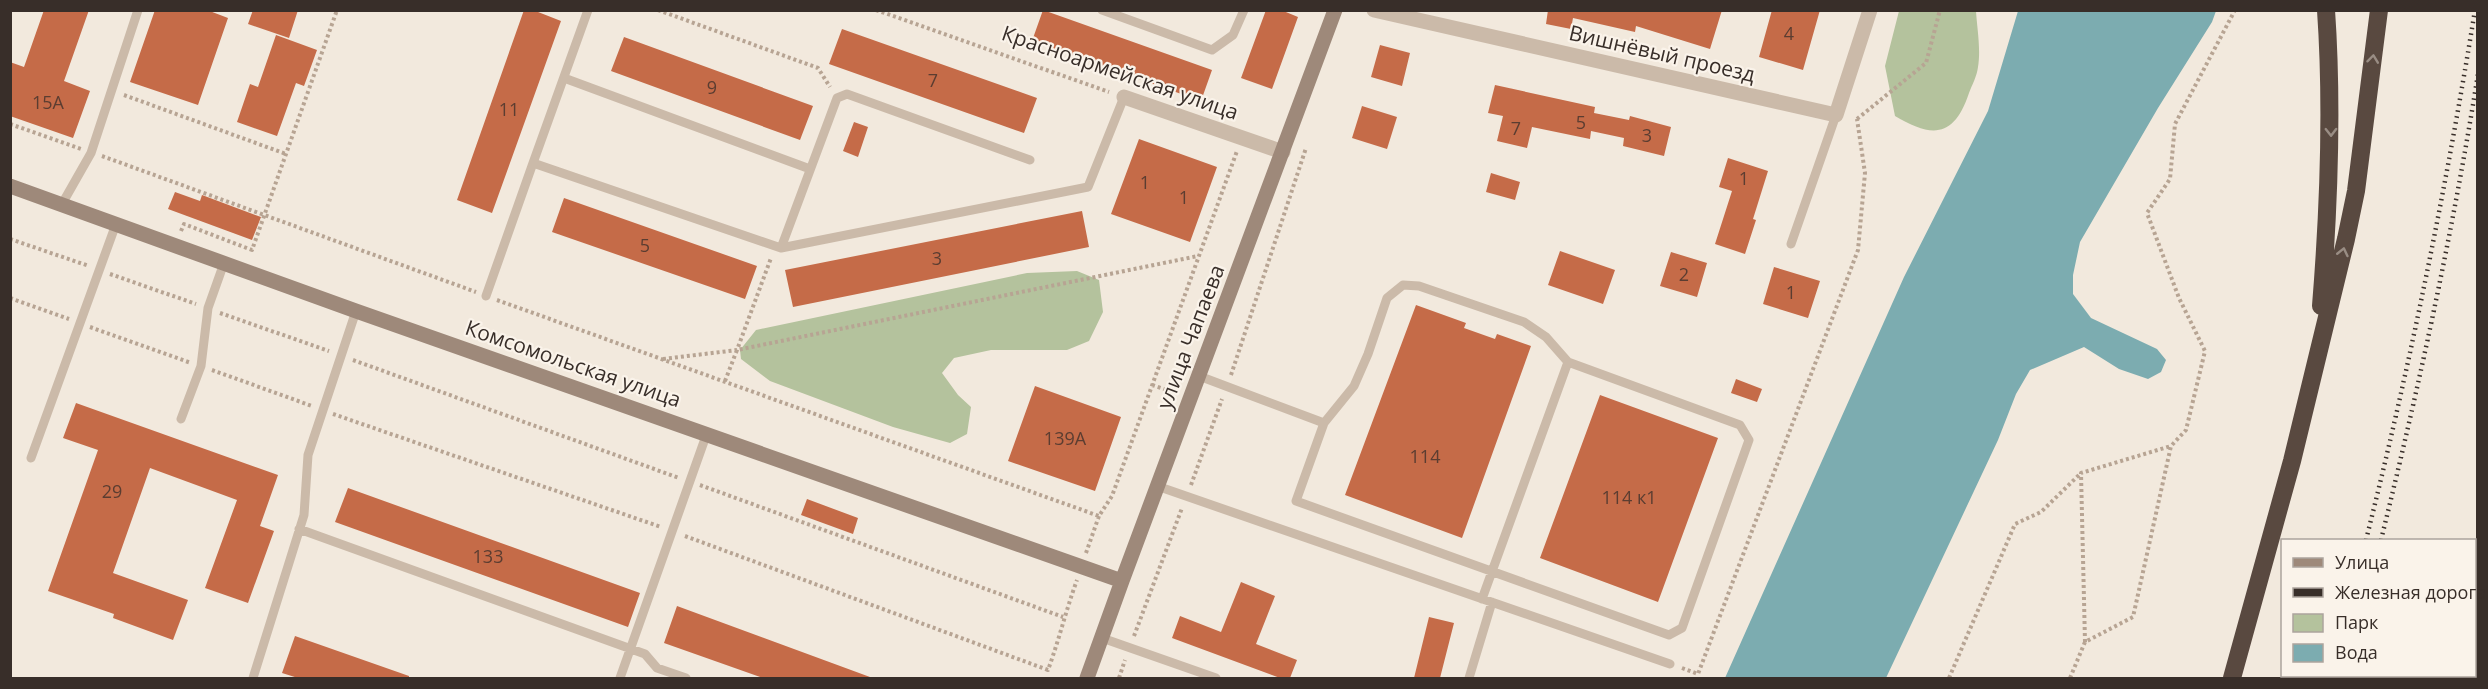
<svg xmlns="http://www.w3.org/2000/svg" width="2488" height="689" viewBox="0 0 2488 689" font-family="'Open Sans',sans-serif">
  <rect width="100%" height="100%" fill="#f2e9dd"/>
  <path fill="#b4c29d" d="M 1899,11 L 1976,11 C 1977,28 1981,49 1978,67 C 1977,76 1972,85 1969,93 C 1954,138 1932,138 1895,116 L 1885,66 Z
    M 1077,271 L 1099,280 L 1103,312 L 1089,341 L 1067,350 L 991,350 L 954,358 L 942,373 L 958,395 L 971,407 L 967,434 L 950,443 L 893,427 L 770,381 L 741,359 L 740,350 L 756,330 L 1027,273 Z"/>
  <path fill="#7cacb0" d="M 2018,11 L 2216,11 L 2212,22 L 2158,108 L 2080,242 L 2073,275 L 2073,294 L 2091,318 L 2157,349 L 2166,360 L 2161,372 L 2148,379 L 2119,369 L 2084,347 L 2030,370 L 2016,394 L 1998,440 L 1886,678 L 1725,678 L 1904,277 L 1988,111 Z"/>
  <path fill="#c56b48" d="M 44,10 L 89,10 L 64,81 L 90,91 L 73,138 L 10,116 L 10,62 L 24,67 Z
    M 155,10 L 207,10 L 228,18 L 198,105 L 130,82 Z
    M 253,10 L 298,10 L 289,38 L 248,24 Z
    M 524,10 L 533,10 L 561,21 L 492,213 L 457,200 Z
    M 1043,10 L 1212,70 L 1201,101 L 1032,41 Z
    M 1266,10 L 1281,10 L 1298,17 L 1272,89 L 1241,78 Z
    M 1548,10 L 1722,10 L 1710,49 L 1636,26 L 1635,32 L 1573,18 L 1571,29 L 1546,24 Z
    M 1772,10 L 1820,10 L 1803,70 L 1759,57 Z
    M 842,29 L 1037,98 L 1024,133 L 829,64 Z
    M 276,35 L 317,50 L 304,86 L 296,83 L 277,136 L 237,122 L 250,84 L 258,87 Z
    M 624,37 L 813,106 L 800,140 L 611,71 Z
    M 1380,45 L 1410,53 L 1402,86 L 1371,77 Z
    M 1495,85 L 1595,107 L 1594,113 L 1629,120 L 1630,116 L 1671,127 L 1664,156 L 1623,146 L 1624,138 L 1591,131 L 1590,139 L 1532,127 L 1527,148 L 1497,141 L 1503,116 L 1488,113 Z
    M 1362,106 L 1397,117 L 1387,149 L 1352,138 Z
    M 854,122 L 868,127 L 858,157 L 843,151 Z
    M 1139,139 L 1217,167 L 1190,242 L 1111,214 Z
    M 1728,158 L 1768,171 L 1753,219 L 1756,220 L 1745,254 L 1715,244 L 1732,191 L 1719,187 Z
    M 1491,173 L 1520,182 L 1515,200 L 1486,192 Z
    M 175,192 L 200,201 L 202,195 L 261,217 L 252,240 L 168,209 Z
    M 564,198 L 757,266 L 745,299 L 552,232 Z
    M 1082,211 L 1089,247 L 793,307 L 785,270 Z
    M 1560,251 L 1615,270 L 1603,304 L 1548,285 Z
    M 1671,252 L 1707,263 L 1697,297 L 1660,286 Z
    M 1774,267 L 1820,281 L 1808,318 L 1763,304 Z
    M 1416,305 L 1466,323 L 1464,328 L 1495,339 L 1497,334 L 1531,346 L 1462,538 L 1345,495 Z
    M 1736,379 L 1762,389 L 1757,402 L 1731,393 Z
    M 1035,386 L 1121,417 L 1095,491 L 1008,461 Z
    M 1600,395 L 1718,438 L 1658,602 L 1540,558 Z
    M 76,403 L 278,475 L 260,526 L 274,531 L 248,603 L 205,588 L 237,500 L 150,468 L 113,573 L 188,600 L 173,640 L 113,618 L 114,614 L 48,591 L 98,450 L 63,438 Z
    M 348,488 L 640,593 L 628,627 L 335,522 Z
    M 807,499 L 858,518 L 853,534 L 801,515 Z
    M 1241,582 L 1275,596 L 1256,644 L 1297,660 L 1290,678 L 1280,678 L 1172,638 L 1180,616 L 1221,632 Z
    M 677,606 L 870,677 L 870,678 L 763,678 L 664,643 Z
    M 1429,617 L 1454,623 L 1440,678 L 1414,678 Z
    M 295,636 L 409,676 L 409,678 L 298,678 L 282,673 Z"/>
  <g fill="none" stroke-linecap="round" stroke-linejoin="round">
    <path stroke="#b7a493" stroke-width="4" stroke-dasharray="3 3" stroke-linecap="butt" d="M 658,10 L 818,68 L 830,87
      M 876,10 L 1109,92
      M 124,95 L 286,154
      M 1857,119 L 1926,63 L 1940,10
      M 10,124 L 81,149
      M 102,156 L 476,292
      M 181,231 L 184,224 L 252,250 L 337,10
      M 10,239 L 89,266
      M 110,274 L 196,304
      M 10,298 L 69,319
      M 497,300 L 1099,516 L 1112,496 L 1237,151
      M 220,313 L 329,351
      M 90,327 L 191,363
      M 663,359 L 737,350 L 771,258
      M 353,360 L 679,478
      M 212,370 L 312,406
      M 1231,375 L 1306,148
      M 725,381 L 737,350 L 1198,256
      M 1152,385 L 1175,393
      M 333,414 L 661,527
      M 700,485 L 1063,617
      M 1191,485 L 1222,399
      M 685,536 L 1048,670 C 1059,640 1066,610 1077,580
      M 1086,553 L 1099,516
      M 1134,636 L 1182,508
      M 2085,642 L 2081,473 L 2171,446
      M 1682,668 L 1698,674 L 1858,250 L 1865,173 L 1857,119
      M 1119,678 L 1125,660
      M 1949,678 L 2015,524 L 2041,512 L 2080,474
      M 2070,678 L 2085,642 L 2133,617 L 2171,446 L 2186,430 L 2205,351 L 2179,298 L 2147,213 L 2170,179 L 2175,124 L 2235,10"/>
    <path stroke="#cbbaa9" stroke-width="9" d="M 1102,10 L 1212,50 L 1233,35 L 1244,10
      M 564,78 L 810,169
      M 533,163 L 588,10
      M 62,204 L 91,153 L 138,10
      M 1791,244 L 1836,115
      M 781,248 L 837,98 L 847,94 L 1030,160
      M 1403,285 L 1419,286 L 1524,322 L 1546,337 L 1568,362 L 1740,425 L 1749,440 L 1682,628 L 1669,635 L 1296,501 L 1324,423 L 1354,386 L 1368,354 L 1387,298 Z
      M 486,296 L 533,163 L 781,248 L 1088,187 L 1124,97
      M 1199,376 L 1324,423
      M 181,419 L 201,366 L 208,308 L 224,263
      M 31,458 L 116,224
      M 1157,486 L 1670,664
      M 299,529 L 645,654 L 657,668 L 686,678
      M 1482,599 L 1568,362
      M 1102,638 L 1216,678
      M 253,678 L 304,515 L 308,455 L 356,311
      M 620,678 L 707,433
      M 1469,678 L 1492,602"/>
    <path stroke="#cbbaa9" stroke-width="15" d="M 1374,10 L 1836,115 L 1870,10
      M 1124,97 L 1283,152"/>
    <path stroke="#9e897a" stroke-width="15" d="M 10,186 L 356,311 L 1122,581
      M 1087,678 L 1122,581 L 1335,10"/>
    <path stroke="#594940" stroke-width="18" d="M 2321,306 C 2329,207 2333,110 2326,10
      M 2232,678 L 2292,461 L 2346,239 L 2356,191 L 2379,10"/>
    <path stroke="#382e29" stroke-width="4.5" stroke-dasharray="1.5 4.5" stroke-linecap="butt" d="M 2366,540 C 2410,365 2446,189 2475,10
      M 2381,540 C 2419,386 2453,231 2478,74
      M 2474,629 L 2478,625
      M 2331,678 L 2332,676
      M 2347,678 L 2348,676
      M 2447,678 L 2448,676"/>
  </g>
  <defs><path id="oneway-chevron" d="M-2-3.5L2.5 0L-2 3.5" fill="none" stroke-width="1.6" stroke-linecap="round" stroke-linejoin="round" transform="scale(1.5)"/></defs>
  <g stroke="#998d84">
    <use href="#oneway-chevron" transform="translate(2373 59) rotate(-83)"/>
    <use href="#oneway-chevron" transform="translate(2331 132) rotate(89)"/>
    <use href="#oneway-chevron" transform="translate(2343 252) rotate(-77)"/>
  </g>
  <g text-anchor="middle" stroke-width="4.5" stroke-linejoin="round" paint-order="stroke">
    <g font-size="18" fill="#5b3d31">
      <text x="1789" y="40">4</text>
      <text x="933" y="87">7</text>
      <text x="712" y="94">9</text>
      <text x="48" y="109">15А</text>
      <text x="509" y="116">11</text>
      <text x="1581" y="129">5</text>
      <text x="1516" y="135">7</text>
      <text x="1647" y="142">3</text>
      <text x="1744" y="185">1</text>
      <text x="1145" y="189">1</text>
      <text x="1184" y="204">1</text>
      <text x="645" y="252">5</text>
      <text x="937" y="265">3</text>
      <text x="1684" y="281">2</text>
      <text x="1791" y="299">1</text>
      <text x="1065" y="445">139А</text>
      <text x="1425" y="463">114</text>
      <text x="112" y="498">29</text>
      <text x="1629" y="504">114 к1</text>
      <text x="488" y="563">133</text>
    </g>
    <g font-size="21" fill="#382e29" stroke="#faf3ea">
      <text transform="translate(1662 54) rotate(13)" y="7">Вишнёвый проезд</text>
      <text transform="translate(1120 73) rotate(19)" y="7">Красноармейская улица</text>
      <text transform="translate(1191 337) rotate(-69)" y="7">улица Чапаева</text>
      <text transform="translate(573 364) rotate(19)" y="7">Комсомольская улица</text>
    </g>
  </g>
  <rect width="2488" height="689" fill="none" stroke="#382e29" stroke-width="24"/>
  <rect x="2281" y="539" width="195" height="138" fill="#faf3ea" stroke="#aca49d" stroke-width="1.5"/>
  <rect x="2293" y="558" width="30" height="9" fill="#9e897a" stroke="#aca49d" stroke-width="1.5"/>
  <text x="2335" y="569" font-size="18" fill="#382e29">Улица</text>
  <rect x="2293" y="588" width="30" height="9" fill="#382e29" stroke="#aca49d" stroke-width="1.5"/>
  <text x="2335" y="599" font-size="18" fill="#382e29">Железная дорога</text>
  <rect x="2293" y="614" width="30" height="18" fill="#b4c29d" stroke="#aca49d" stroke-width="1.5"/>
  <text x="2335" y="629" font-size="18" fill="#382e29">Парк</text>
  <rect x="2293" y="644" width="30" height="18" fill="#7cacb0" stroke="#aca49d" stroke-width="1.5"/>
  <text x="2335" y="659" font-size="18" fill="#382e29">Вода</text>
</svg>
